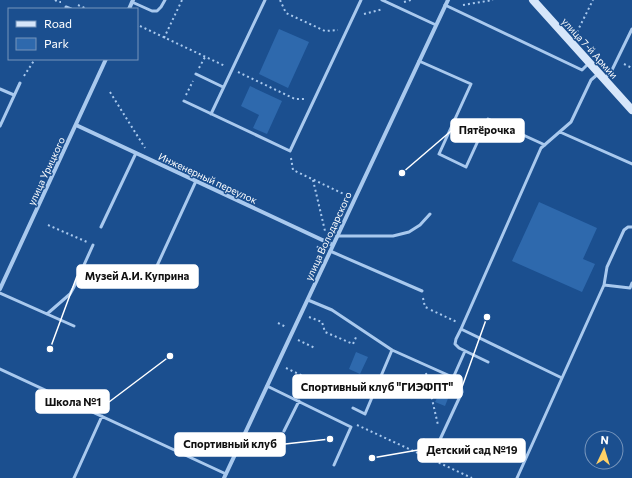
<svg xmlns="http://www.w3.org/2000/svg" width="632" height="478" viewBox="0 0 632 478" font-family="Commissioner,sans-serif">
  <rect width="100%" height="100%" fill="#1b4f8f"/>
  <path fill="#2e69ad" d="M 279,29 L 309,42 L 288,88 L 259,74 Z
    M 250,86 L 282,101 L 267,134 L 253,128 L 259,115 L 241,106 Z
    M 539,202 L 597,228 L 583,259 L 595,264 L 582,292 L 512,261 Z
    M 356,352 L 368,357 L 360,374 L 349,369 Z
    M 440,392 L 449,396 L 445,406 L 435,402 Z"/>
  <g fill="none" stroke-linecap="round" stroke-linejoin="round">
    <path stroke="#a9c9ee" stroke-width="2" stroke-dasharray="2 3" stroke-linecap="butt" d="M 55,0 L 58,2 L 61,2
      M 280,0 L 286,13 L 325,31 L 338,30
      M 404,2 L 411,0
      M 78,5 L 87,9
      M 463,5 L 493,0
      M 364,14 L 383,9
      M 140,26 L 225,66
      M 577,32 L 593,0
      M 164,38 L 182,0
      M 624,64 L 632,68
      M 199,68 L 205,57
      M 238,72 L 295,99 L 306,99
      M 24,76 L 35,59
      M 110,92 L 145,148
      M 186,95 L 193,81
      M 291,158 L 293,170 L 348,196
      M 313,180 L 325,231 L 324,233
      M 48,225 L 87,242
      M 318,246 L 317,249 L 322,252
      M 423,298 L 425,307 L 430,309
      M 431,310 L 457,322
      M 309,317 L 322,322 L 325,332 L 353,344 L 357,335
      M 278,323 L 286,327
      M 298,340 L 315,348
      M 286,368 L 303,376
      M 426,373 L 438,425
      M 357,425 L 472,478"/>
    <path stroke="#a9c9ee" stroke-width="3" d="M 382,0 L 436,25
      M 132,2 L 152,11 L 157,11 L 161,7 L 165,0
      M 445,5 L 582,70 L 589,63
      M 66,7 L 71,9
      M 419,61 L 471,84 L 439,154 L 466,167 L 488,119 L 545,145
      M 196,74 L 223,87
      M 605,78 L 611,72 L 632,29
      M 0,89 L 14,95
      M 184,101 L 290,151 L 361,0
      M 211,114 L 265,0
      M 0,126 L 20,83
      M 560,132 L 632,164
      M 101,227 L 136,153
      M 337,236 L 393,236 L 409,232 L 420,225 L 430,214
      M 330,251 L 422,291
      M 156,268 L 196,181
      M 604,285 L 607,267 L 624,230 L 628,227 L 632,227
      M 0,293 L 74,326
      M 308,300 L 332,310 L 392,350 L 459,380 L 461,385 L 462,392 L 437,446 L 424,440
      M 47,314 L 70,294 L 74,287 L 93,245
      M 461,329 L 541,148 L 571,122 L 591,80 L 599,73
      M 488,362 L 459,348 L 455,344 L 456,339 L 461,329 L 562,378 L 604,285 L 630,288 L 632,283
      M 0,369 L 226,474
      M 453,378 L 465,351
      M 267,386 L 351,427 L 334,465
      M 353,408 L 365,414 L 392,350
      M 284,431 L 299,401
      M 74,478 L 102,416
      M 517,478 L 562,378"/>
    <path stroke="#a9c9ee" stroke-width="4" d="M 129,9 L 133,0
      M 76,125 L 333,245
      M 0,289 L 106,59
      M 224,478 L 448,0"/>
    <path stroke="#d6e6fa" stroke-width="8" d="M 533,0 L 632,110"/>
  </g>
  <g text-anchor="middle" stroke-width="3" stroke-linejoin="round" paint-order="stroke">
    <g font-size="10" fill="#fff" stroke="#1b4f8f">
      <text transform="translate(590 48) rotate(48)" y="4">улица 7-й Армии</text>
      <text transform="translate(46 171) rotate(-65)" y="4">улица Урицкого</text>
      <text transform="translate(208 178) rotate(25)" y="4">Инженерный переулок</text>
      <text transform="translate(328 236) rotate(-65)" y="4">улица Володарского</text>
    </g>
  </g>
  <path fill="none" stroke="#fff" stroke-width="1.5" d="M402 173L451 131M50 349L77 276M487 317L462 387M170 356L109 402M330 439L285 444M372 458L418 450"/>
  <g fill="#fff" stroke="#1b4f8f" stroke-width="1.5">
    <circle cx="402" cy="173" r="4"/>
    <circle cx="50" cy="349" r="4"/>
    <circle cx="487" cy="317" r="4"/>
    <circle cx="170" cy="356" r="4"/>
    <circle cx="330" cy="439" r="4"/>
    <circle cx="372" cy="458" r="4"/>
  </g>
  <g fill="#fff" stroke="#fff" stroke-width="1.5">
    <rect x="451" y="119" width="73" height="23" rx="4"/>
    <rect x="77" y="265" width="121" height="23" rx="4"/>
    <rect x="293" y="375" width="169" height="23" rx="4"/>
    <rect x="36" y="390" width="73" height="23" rx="4"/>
    <rect x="175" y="433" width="110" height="23" rx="4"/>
    <rect x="418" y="439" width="107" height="23" rx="4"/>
  </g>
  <g font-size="11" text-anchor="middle" font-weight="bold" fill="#111">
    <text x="487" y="134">Пятёрочка</text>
    <text x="137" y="280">Музей А.И. Куприна</text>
    <text x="377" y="391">Спортивный клуб "ГИЭФПТ"</text>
    <text x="73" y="406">Школа №1</text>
    <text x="230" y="448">Спортивный клуб</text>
    <text x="472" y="454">Детский сад №19</text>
  </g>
  <rect x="8" y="8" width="130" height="52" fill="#1b4f8f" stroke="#7695bc"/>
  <rect x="16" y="21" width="20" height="6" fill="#d6e6fa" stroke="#7695bc"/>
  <text x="44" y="28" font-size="12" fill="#ffffff">Road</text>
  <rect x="16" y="38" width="20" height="12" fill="#2e69ad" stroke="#7695bc"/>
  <text x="44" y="48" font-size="12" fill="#ffffff">Park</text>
  <g transform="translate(604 450) rotate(4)"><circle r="19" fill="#1b4f8f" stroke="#7695bc"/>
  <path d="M0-3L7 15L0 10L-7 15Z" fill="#ffd166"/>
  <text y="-6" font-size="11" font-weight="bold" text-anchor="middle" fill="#ffffff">N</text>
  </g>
</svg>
